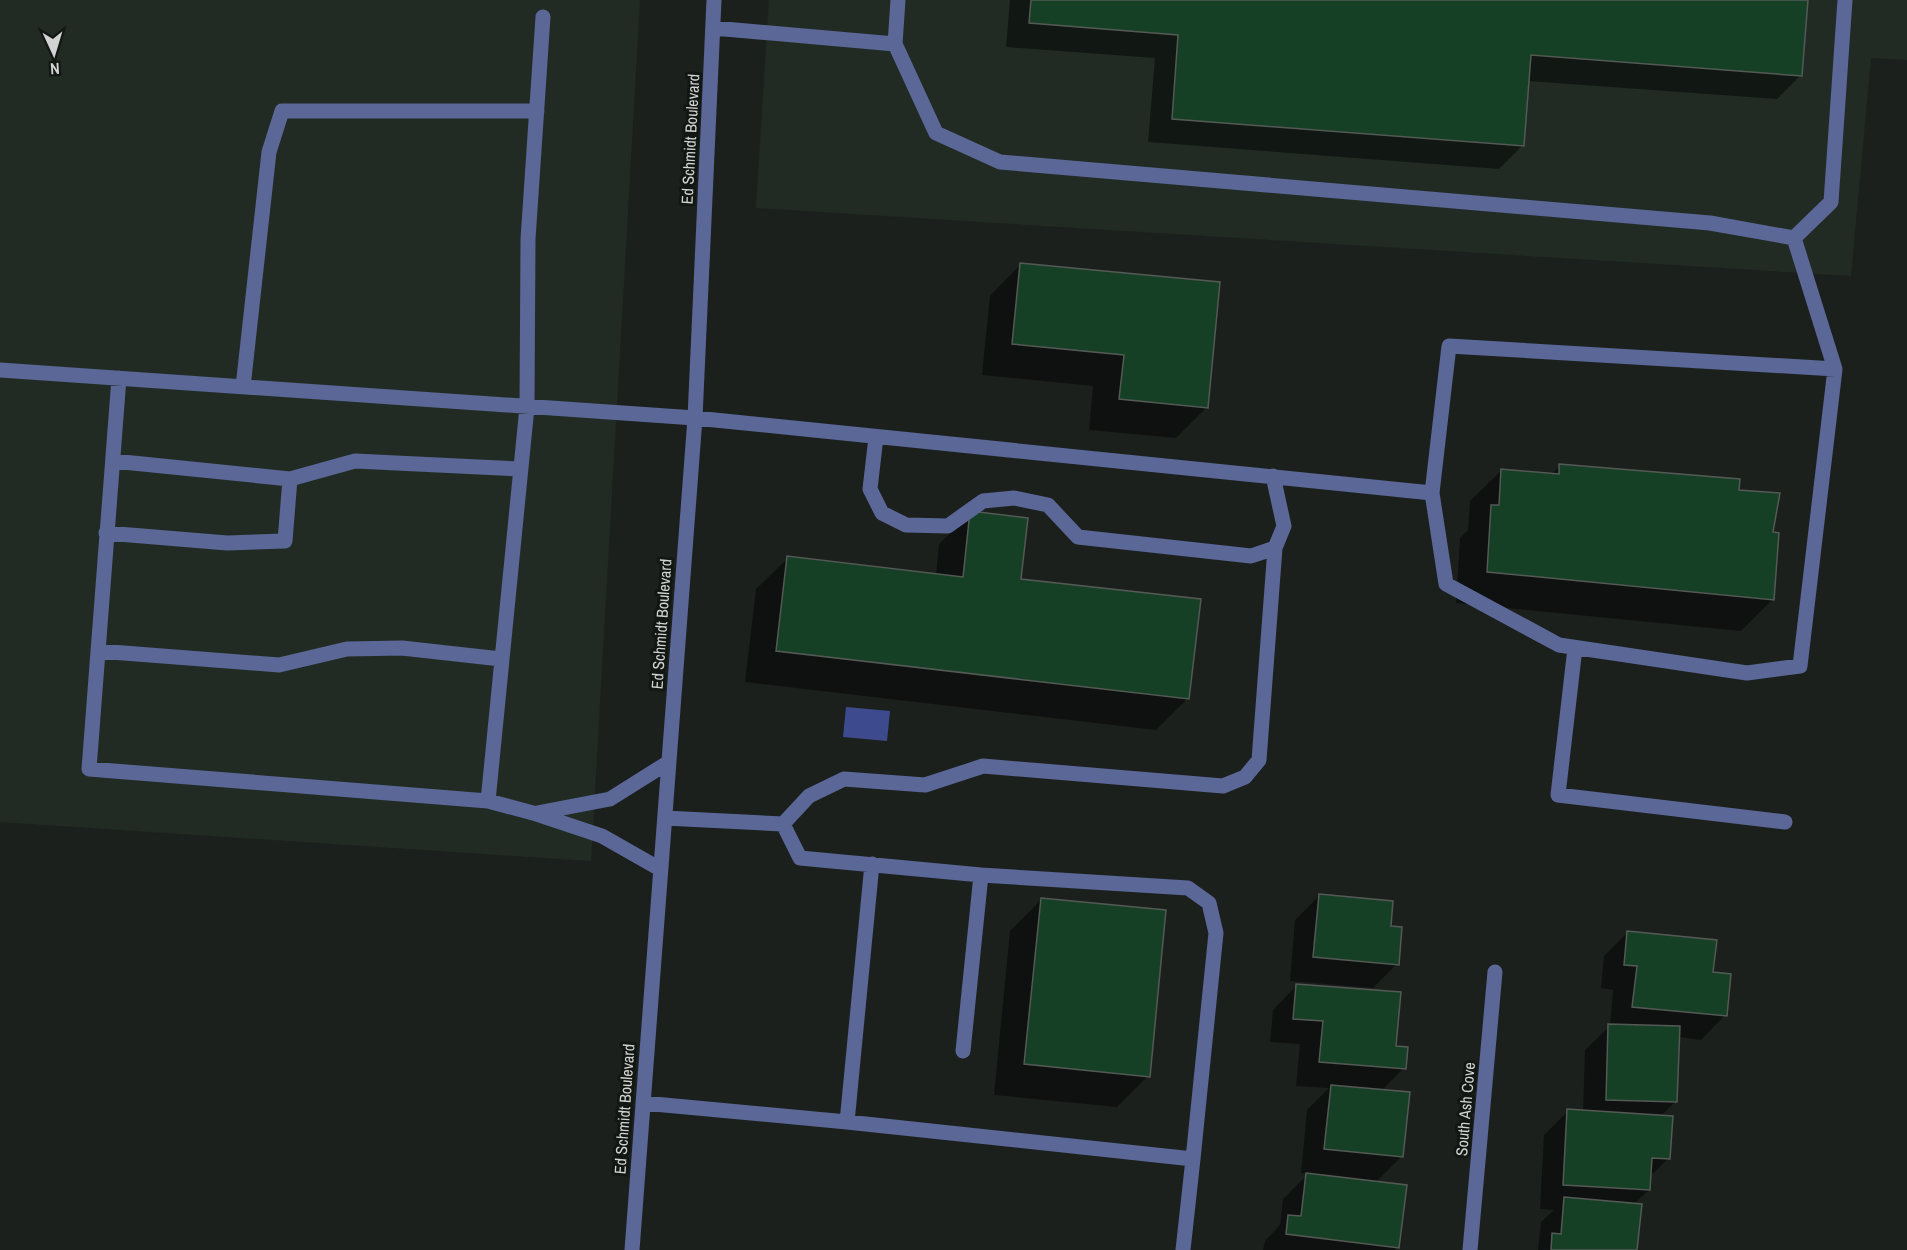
<svg xmlns="http://www.w3.org/2000/svg" width="1907" height="1250" viewBox="0 0 1907 1250" font-family="'Archivo Narrow',sans-serif">
  <rect width="100%" height="100%" fill="#1c201d"/>
  <path fill="#212b23" d="M 0,0 L 640,0 L 591,861 L 0,822 Z
    M 769,0 L 1907,0 L 1907,60 L 1871,58 L 1851,276 L 756,208 Z"/>
  <path fill="#3d4a8e" d="M 846,707 L 890,711 L 887,741 L 843,737 Z"/>
  <path fill="#0007" d="M 1010,0 L 1807,0 L 1801,75 L 1777,99 L 1528,81 L 1523,145 L 1499,169 L 1148,142 L 1155,58 L 1006,47 Z
    M 1021,264 L 1207,407 L 1176,438 L 1089,430 L 1093,386 L 982,375 L 990,296 Z
    M 1560,466 L 1737,492 L 1771,533 L 1772,600 L 1741,631 L 1456,603 L 1460,538 L 1468,530 L 1470,501 L 1502,470 L 1551,475 Z
    M 971,513 L 1019,580 L 1188,698 L 1156,730 L 745,682 L 756,589 L 788,558 L 936,575 L 939,544 Z
    M 1319,896 L 1389,928 L 1397,964 L 1373,988 L 1290,981 L 1295,920 Z
    M 1041,900 L 1148,1076 L 1117,1107 L 994,1095 L 1010,931 Z
    M 1628,932 L 1712,974 L 1725,1015 L 1701,1040 L 1678,1037 L 1676,1101 L 1661,1116 L 1669,1158 L 1649,1177 L 1649,1190 L 1633,1205 L 1636,1250 L 1538,1250 L 1541,1222 L 1554,1210 L 1540,1209 L 1544,1135 L 1568,1111 L 1583,1112 L 1585,1050 L 1610,1026 L 1613,990 L 1601,988 L 1604,956 Z
    M 1297,985 L 1395,1047 L 1404,1068 L 1381,1091 L 1402,1156 L 1375,1183 L 1398,1247 L 1395,1250 L 1263,1250 L 1265,1241 L 1280,1225 L 1283,1199 L 1308,1174 L 1301,1173 L 1307,1110 L 1329,1088 L 1296,1086 L 1300,1044 L 1270,1042 L 1273,1010 Z"/>
  <path fill="#164025" stroke="#545955" stroke-width="1.5" d="M 1031,0 L 1808,0 L 1802,76 L 1531,55 L 1524,146 L 1172,119 L 1178,35 L 1029,23 Z
    M 1020,263 L 1220,282 L 1208,408 L 1119,399 L 1124,355 L 1012,344 Z
    M 1559,464 L 1740,479 L 1739,490 L 1780,493 L 1773,532 L 1779,533 L 1774,600 L 1487,572 L 1491,505 L 1499,505 L 1501,469 L 1559,474 Z
    M 970,511 L 1028,518 L 1021,579 L 1201,599 L 1189,699 L 776,651 L 787,556 L 963,577 Z
    M 1319,894 L 1393,901 L 1391,926 L 1402,927 L 1399,965 L 1313,957 Z
    M 1041,898 L 1166,910 L 1150,1077 L 1024,1064 Z
    M 1627,931 L 1717,940 L 1713,972 L 1731,974 L 1727,1016 L 1632,1007 L 1637,966 L 1624,965 Z
    M 1296,984 L 1401,992 L 1396,1046 L 1408,1047 L 1406,1069 L 1319,1062 L 1323,1021 L 1293,1019 Z
    M 1608,1024 L 1680,1026 L 1677,1102 L 1606,1100 Z
    M 1331,1085 L 1410,1092 L 1403,1157 L 1324,1149 Z
    M 1567,1109 L 1673,1116 L 1670,1159 L 1652,1158 L 1650,1190 L 1563,1185 Z
    M 1306,1173 L 1407,1185 L 1399,1248 L 1286,1234 L 1288,1215 L 1301,1216 Z
    M 1564,1197 L 1642,1204 L 1637,1250 L 1551,1250 L 1552,1233 L 1561,1234 Z"/>
  <g fill="none" stroke-linecap="round" stroke-linejoin="round">
    <path stroke="#5a6797" stroke-width="15" d="M 713,28 L 895,44 L 936,133 L 1000,162 L 1710,223 L 1794,238
      M 895,44 L 898,0
      M 0,370 L 695,418 L 1432,493 L 1449,346 L 1835,369
      M 119,378 L 89,769 L 488,801 L 527,407 L 528,239 L 543,17
      M 243,387 L 269,152 L 282,111 L 537,111
      M 876,437 L 870,489 L 882,513 L 906,525 L 948,526 L 983,501 L 1014,498 L 1048,505 L 1078,537 L 1251,556 L 1275,548 L 1284,526 L 1273,476
      M 113,461 L 290,479 L 355,461 L 520,469
      M 1432,493 L 1446,584 L 1559,645 L 1747,673 L 1800,666 L 1835,369 L 1794,238 L 1831,202 L 1845,0
      M 106,533 L 227,543 L 285,541 L 290,479
      M 1575,648 L 1558,795 L 1785,822
      M 98,651 L 279,665 L 347,649 L 402,648 L 501,659
      M 488,801 L 533,813 L 602,836 L 660,869
      M 537,813 L 610,799 L 669,762
      M 665,818 L 783,824 L 809,796 L 844,779 L 925,785 L 983,766 L 1223,786 L 1245,777 L 1259,760 L 1275,548
      M 783,824 L 800,858 L 981,875 L 1188,888 L 1209,903 L 1216,933 L 1193,1159
      M 963,1051 L 981,875
      M 643,1103 L 847,1122 L 872,864
      M 847,1122 L 1193,1159 L 1183,1250
      M 632,1250 L 695,418 L 714,0
      M 1470,1250 L 1495,972"/>
  </g>
  <g text-anchor="middle" stroke-width="6" stroke-linejoin="round" paint-order="stroke">
    <g font-size="16" fill="#d0d3d1" stroke="#131714">
      <text transform="translate(690 139) rotate(-87)" y="6">Ed Schmidt Boulevard</text>
      <text transform="translate(661 624) rotate(-86)" y="6">Ed Schmidt Boulevard</text>
      <text transform="translate(624 1109) rotate(-86)" y="6">Ed Schmidt Boulevard</text>
      <text transform="translate(1465 1109) rotate(-85)" y="6">South Ash Cove</text>
    </g>
  </g>
  <g transform="translate(54 54) rotate(176)" stroke="#131714" stroke-width="4.5" paint-order="stroke">
  <path d="M0-4.5L10 22L0 15L-10 22Z" fill="#d0d3d1"/>
  <text y="-9" font-size="16" font-weight="bold" text-anchor="middle" fill="#d0d3d1">N</text>
  </g>
</svg>
